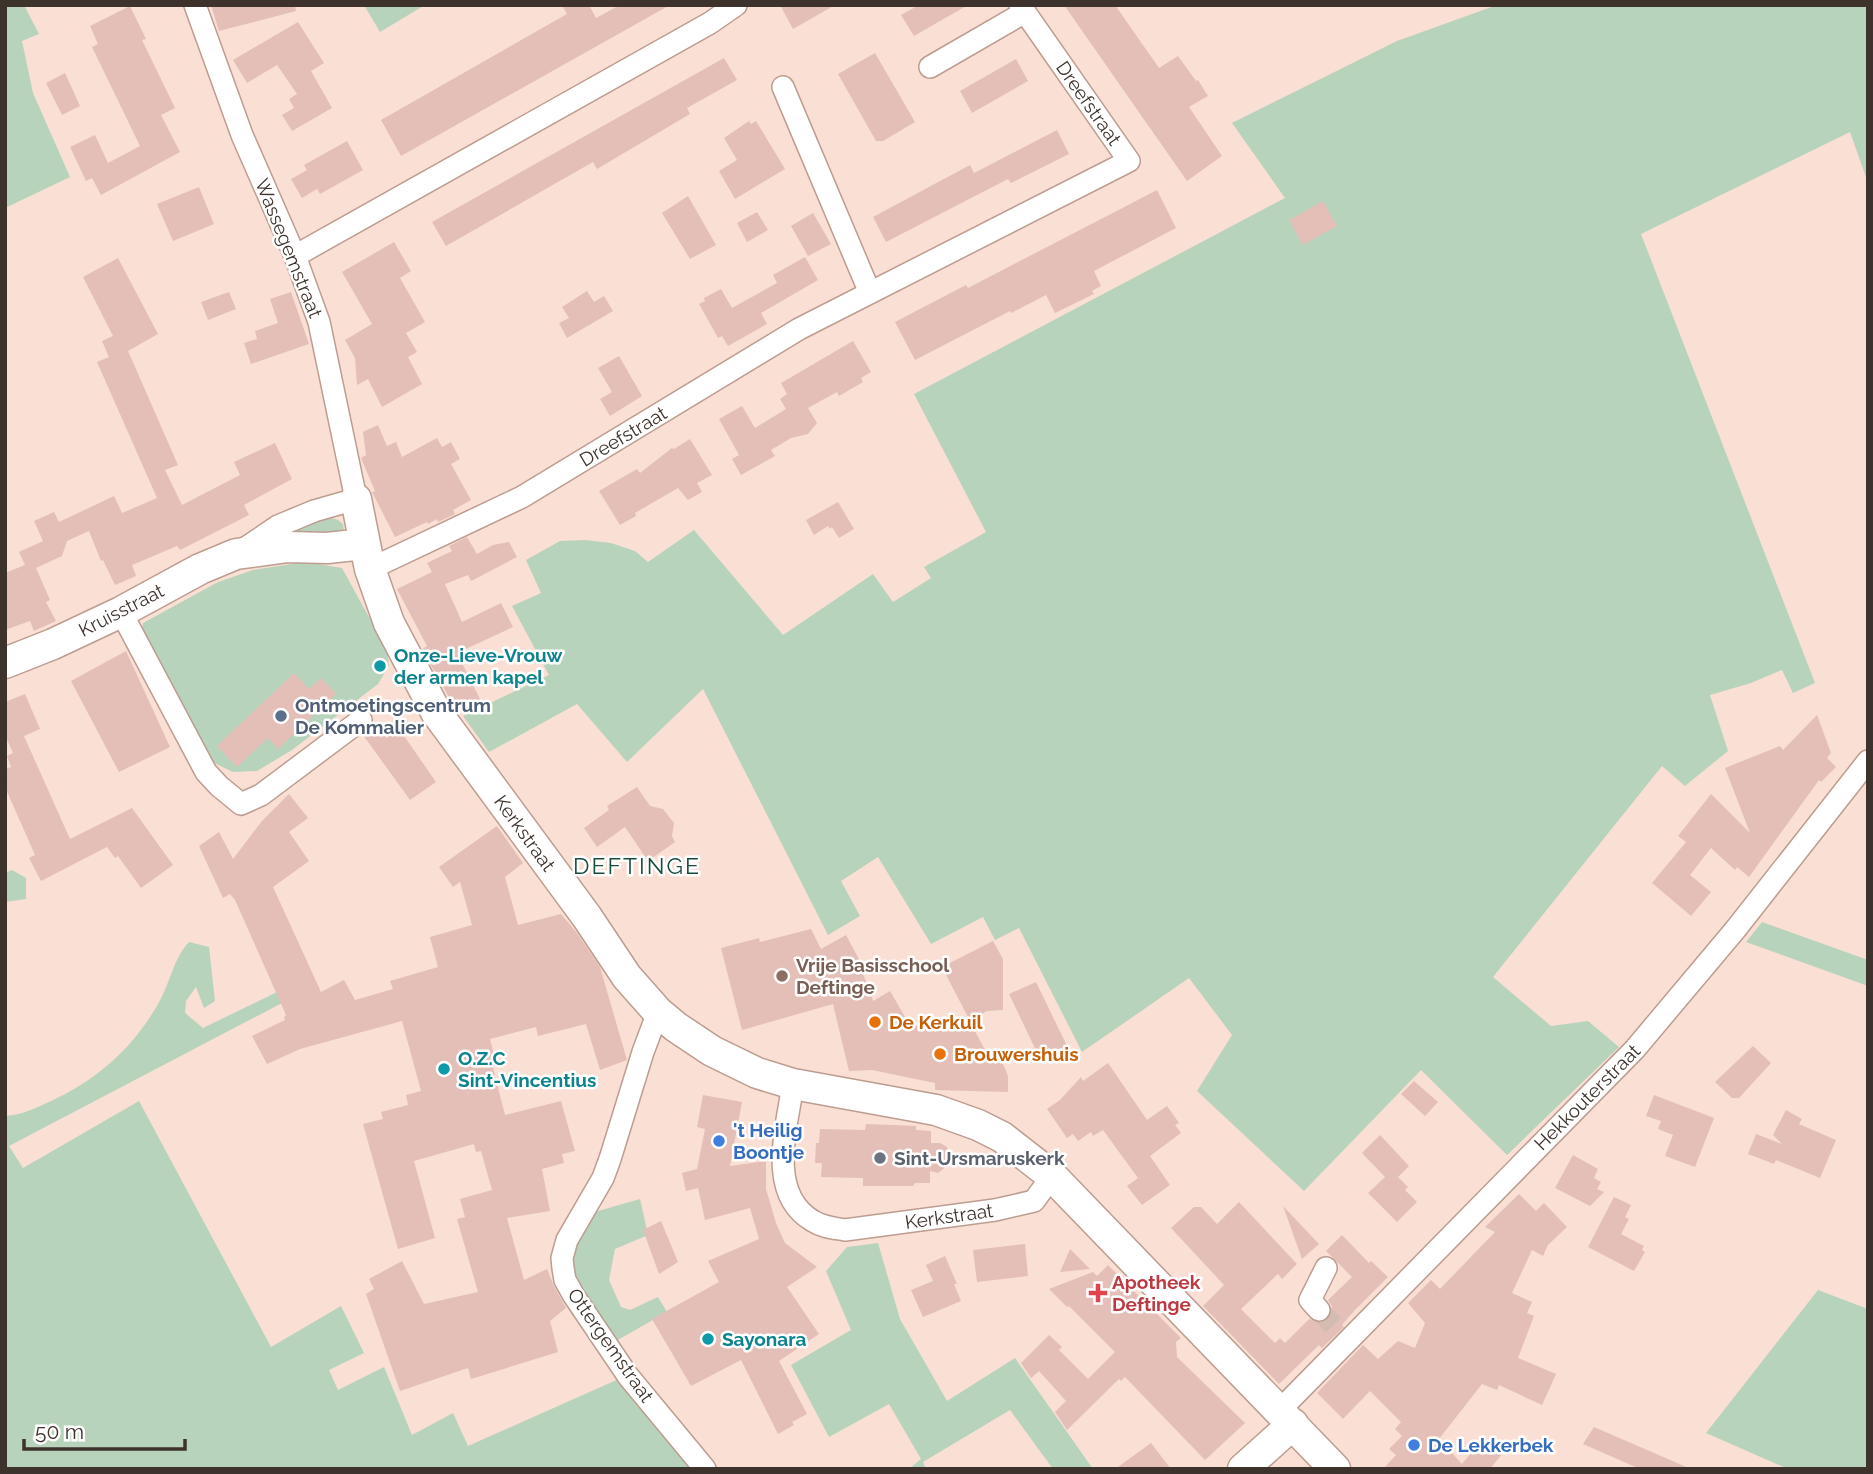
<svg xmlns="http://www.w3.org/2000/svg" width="1873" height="1474" viewBox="0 0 1873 1474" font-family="Raleway,sans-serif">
  <rect width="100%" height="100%" fill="#fadfd4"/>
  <path fill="#b8d3bb" d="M 5,5 L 24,5 L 39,34 L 22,41 L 33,93 L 70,177 L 5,208 Z
    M 364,5 L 425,5 L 380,32 Z
    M 1497,5 L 1868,5 L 1868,183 L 1850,132 L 1641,234 L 1815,683 L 1793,693 L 1782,670 L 1751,683 L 1710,695 L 1728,751 L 1685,786 L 1662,766 L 1493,977 L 1551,1026 L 1588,1021 L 1619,1047 L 1507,1155 L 1421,1070 L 1304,1191 L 1197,1091 L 1232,1035 L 1189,978 L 1082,1052 L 1019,928 L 995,940 L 983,917 L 931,944 L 878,857 L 841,881 L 860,916 L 828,935 L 703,689 L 627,762 L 577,704 L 489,752 L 463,716 L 549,675 L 512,606 L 541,593 L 526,560 L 560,541 L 585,540 L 611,543 L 635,551 L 648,562 L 694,530 L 783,635 L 873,574 L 893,602 L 931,578 L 924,567 L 986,532 L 914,394 L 1285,198 L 1232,123 L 1397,41 Z
    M 321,518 C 330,518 336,517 343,524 L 344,532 L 322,542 L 284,531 Z
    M 305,562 L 342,568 L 387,650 L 389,666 L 378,684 L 292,750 L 257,771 L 233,772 L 208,760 L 142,630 L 143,623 L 218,582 L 253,570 Z
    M 12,870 L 26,878 L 26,899 L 5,902 L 5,873 Z
    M 1762,922 L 1868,960 L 1868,986 L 1746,942 Z
    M 189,942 L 209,947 L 215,1001 L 204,1008 L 196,987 L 186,1001 L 185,1013 L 203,1028 L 277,992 L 282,1003 L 9,1146 L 23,1168 L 139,1101 L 271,1347 L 341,1306 L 364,1353 L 329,1370 L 338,1390 L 384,1367 L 412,1435 L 453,1413 L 468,1446 L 621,1378 L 694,1469 L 5,1469 L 5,1116 C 22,1115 36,1108 51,1101 C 97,1080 133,1048 158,1004 C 170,984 173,959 189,942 Z
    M 640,1199 L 648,1235 L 615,1249 L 609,1280 L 621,1307 L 630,1310 L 658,1297 L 667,1312 L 616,1341 L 596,1314 L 575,1275 L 571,1259 L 582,1227 L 598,1211 Z
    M 878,1243 L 900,1319 L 947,1401 L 1015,1358 L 1093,1469 L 1053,1469 L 1010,1410 L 923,1462 L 926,1469 L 909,1469 L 921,1459 L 889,1404 L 829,1437 L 791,1365 L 851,1330 L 826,1271 L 847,1247 Z
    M 1818,1290 L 1868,1309 L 1868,1469 L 1788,1469 L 1706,1433 Z"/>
  <path fill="#e3bfb8" d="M 211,5 L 295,5 L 296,11 L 219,31 Z
    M 562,5 L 589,5 L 596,18 L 620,5 L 670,5 L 401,156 L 381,120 L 567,14 Z
    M 780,5 L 835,5 L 793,29 Z
    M 919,5 L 968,5 L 914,36 L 901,15 Z
    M 1064,5 L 1115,5 L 1159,68 L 1178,56 L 1196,81 L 1198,80 L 1208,96 L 1189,107 L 1222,156 L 1187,181 Z
    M 130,6 L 146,39 L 142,40 L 175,108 L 161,115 L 180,152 L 101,195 L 92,178 L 86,181 L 70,147 L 95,135 L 108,163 L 140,146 L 92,47 L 98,44 L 90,26 Z
    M 298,22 L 324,63 L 311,71 L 332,108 L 292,131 L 282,115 L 294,108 L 289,99 L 297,94 L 277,65 L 247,83 L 233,60 Z
    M 875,53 L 915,122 L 883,141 L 876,141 L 838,74 Z
    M 724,58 L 737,80 L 687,108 L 690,114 L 597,169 L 593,162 L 446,246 L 432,222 Z
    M 1016,59 L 1028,81 L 972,113 L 960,91 Z
    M 65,73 L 80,106 L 62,115 L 46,83 Z
    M 749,121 L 751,124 L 756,121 L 785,169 L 735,199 L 719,171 L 737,160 L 724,138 Z
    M 1057,130 L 1069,154 L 1011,183 L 1008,179 L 886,242 L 873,217 L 970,165 L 974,173 Z
    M 347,141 L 363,170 L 320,194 L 317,189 L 302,198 L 291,179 L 307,170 L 304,165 Z
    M 199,187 L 214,224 L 173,241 L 157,204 Z
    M 1157,190 L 1176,228 L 1094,271 L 1101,286 L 1092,291 L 1094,294 L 1055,313 L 1046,295 L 1011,313 L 1010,311 L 915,360 L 895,322 L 966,285 L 968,288 Z
    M 688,196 L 716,245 L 690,259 L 662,213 Z
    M 1323,201 L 1337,226 L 1303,245 L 1289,220 Z
    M 757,212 L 768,230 L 747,242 L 737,223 Z
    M 813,213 L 831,244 L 808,256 L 791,226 Z
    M 394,242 L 411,271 L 400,278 L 425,322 L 406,333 L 417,352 L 408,357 L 422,384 L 382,407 L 368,379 L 357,385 L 355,358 L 345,340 L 372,324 L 342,272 Z
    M 805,257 L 818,280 L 761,313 L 767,324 L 728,346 L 722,336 L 718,338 L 699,304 L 705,301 L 704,298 L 721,289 L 732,308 L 777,283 L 773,275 Z
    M 118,258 L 158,334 L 128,351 L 178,465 L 165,470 L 182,505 L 240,475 L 234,462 L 275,443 L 292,479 L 244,505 L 249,515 L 180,550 L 177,546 L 132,565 L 136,576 L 115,585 L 103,560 L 101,561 L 89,531 L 67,541 L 62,556 L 36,568 L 50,600 L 46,602 L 56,621 L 34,631 L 30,621 L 5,630 L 5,573 L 25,565 L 19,552 L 43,541 L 34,521 L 54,512 L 59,522 L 114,496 L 122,513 L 157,498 L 97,362 L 109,357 L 102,341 L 113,336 L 83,277 Z
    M 587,291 L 594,302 L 604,296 L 613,311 L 567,338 L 559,323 L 569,318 L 562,307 Z
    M 229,292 L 236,309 L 208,320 L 201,302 Z
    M 291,292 L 309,344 L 251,364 L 244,343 L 257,339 L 255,331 L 278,323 L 270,299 Z
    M 853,341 L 871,372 L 861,378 L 863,382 L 839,396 L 837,392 L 808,408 L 817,423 L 808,434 L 791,438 L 771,450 L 775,456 L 741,475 L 732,459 L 739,455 L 719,419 L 742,406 L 755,428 L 786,409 L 780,399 L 787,394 L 781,383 Z
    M 619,356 L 642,396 L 610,416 L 600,399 L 612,392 L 598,368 Z
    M 378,425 L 387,446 L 396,442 L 402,457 L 437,438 L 442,447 L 451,442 L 460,459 L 451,464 L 471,500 L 453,510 L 455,514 L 438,522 L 437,519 L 428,524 L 427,522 L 395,537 L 372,492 L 375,491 L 361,458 L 366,455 L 363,432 Z
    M 690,439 L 712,475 L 697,483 L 702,492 L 688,500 L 678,488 L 635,513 L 636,516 L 620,525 L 599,491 L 637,469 L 640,473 L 672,448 L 674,449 Z
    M 838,502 L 854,529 L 839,538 L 832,527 L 830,529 L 828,526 L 814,535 L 806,520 Z
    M 467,537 L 477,554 L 493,545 L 509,542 L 517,557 L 471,581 L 468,575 L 445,584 L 462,622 L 501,603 L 513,627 L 457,653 L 481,701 L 456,710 L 422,649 L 427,646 L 397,589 L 432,572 L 427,563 L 452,551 L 449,546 Z
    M 126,651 L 170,747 L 119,772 L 71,681 Z
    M 294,673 L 309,689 L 321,678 L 336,694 L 278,749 L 268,738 L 237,767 L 217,746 Z
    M 25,694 L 40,729 L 24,736 L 70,839 L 132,808 L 173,865 L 141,888 L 118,856 L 115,858 L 107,847 L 41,881 L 29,858 L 35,855 L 5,787 L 5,769 L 11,767 L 7,756 L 13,753 L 5,735 L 5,702 Z
    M 1817,715 L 1831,753 L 1827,758 L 1836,767 L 1821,782 L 1819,780 L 1749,877 L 1737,867 L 1735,870 L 1711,848 L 1690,875 L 1711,892 L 1691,916 L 1652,883 L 1686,842 L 1678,836 L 1711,794 L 1750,833 L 1725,768 L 1780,746 L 1783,750 Z
    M 376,724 L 386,738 L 400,730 L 436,782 L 410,800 L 363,735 Z
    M 637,787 L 650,806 L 663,809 L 674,823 L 672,836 L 675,842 L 648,861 L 625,827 L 597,847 L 584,828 L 609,810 L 607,806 Z
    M 289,794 L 308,818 L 289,832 L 309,861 L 273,887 L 321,992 L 344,980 L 355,1000 L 393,989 L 390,981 L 438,967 L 430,937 L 472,925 L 460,882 L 453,887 L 439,867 L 497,826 L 523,863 L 505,877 L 518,925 L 561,914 L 577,933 L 600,967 L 627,1060 L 600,1070 L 586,1024 L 538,1036 L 536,1027 L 490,1039 L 496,1063 L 492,1064 L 505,1115 L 561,1101 L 575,1151 L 562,1154 L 564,1163 L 542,1169 L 550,1211 L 507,1218 L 524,1280 L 547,1269 L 554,1286 L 566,1308 L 550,1321 L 558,1352 L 471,1379 L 468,1368 L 400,1391 L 366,1294 L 374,1289 L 369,1279 L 402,1261 L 424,1304 L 478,1292 L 457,1219 L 465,1217 L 460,1199 L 492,1190 L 481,1151 L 476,1152 L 474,1144 L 414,1161 L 435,1238 L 398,1249 L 363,1124 L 383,1119 L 381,1112 L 408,1105 L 406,1095 L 421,1091 L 402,1021 L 300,1049 L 267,1064 L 252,1036 L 285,1020 L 284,1017 L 286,1015 L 235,900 L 230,894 L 223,898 L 199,846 L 219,832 L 233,859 L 262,821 Z
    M 811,929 L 821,949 L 846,935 L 859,959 L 858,960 L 873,1001 L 890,991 L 912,1029 L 925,1020 L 928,1026 L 971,1024 L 990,1059 L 1001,1059 L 1008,1076 L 1008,1092 L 935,1090 L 935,1083 L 872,1070 L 849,1071 L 833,1004 L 742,1030 L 721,948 L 759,938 L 760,942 Z
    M 993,941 L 1003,959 L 1003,1010 L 987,1011 L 970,1021 L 942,967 Z
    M 1036,982 L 1069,1050 L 1042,1063 L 1009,994 Z
    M 1753,1046 L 1771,1063 L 1739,1098 L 1732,1098 L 1715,1082 Z
    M 1108,1063 L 1147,1120 L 1167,1106 L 1179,1123 L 1175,1125 L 1181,1133 L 1150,1156 L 1170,1185 L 1142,1205 L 1127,1186 L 1138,1178 L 1103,1130 L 1093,1136 L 1091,1132 L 1078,1141 L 1073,1134 L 1067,1138 L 1047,1109 L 1060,1100 L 1081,1077 L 1083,1081 Z
    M 1414,1081 L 1438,1102 L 1425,1116 L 1401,1094 Z
    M 703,1095 L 742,1102 L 730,1166 L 766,1161 L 766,1189 L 776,1223 L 785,1243 L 817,1267 L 787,1287 L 819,1334 L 779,1361 L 807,1414 L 792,1422 L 794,1425 L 778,1434 L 741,1360 L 691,1386 L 652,1319 L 719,1282 L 708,1261 L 759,1239 L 750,1208 L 705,1220 L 698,1188 L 686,1191 L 682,1173 L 697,1169 L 705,1129 L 697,1127 Z
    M 1654,1095 L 1714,1118 L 1695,1167 L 1665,1156 L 1673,1135 L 1658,1129 L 1661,1121 L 1646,1116 Z
    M 1786,1110 L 1802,1119 L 1799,1124 L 1836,1140 L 1820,1178 L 1776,1160 L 1774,1164 L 1748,1154 L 1756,1134 L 1782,1144 L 1773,1135 Z
    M 866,1124 L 916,1126 L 916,1130 L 931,1131 L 931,1143 L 940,1143 L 947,1147 L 949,1158 L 946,1167 L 938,1173 L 930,1171 L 930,1183 L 915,1183 L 913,1186 L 863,1186 L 863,1178 L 821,1177 L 822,1163 L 815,1163 L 816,1143 L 819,1143 L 820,1129 L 865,1130 Z
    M 1380,1135 L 1409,1166 L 1398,1177 L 1408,1187 L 1405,1190 L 1417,1202 L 1397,1222 L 1368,1193 L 1385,1177 L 1362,1153 Z
    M 1573,1155 L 1598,1169 L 1594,1178 L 1601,1182 L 1597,1189 L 1604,1192 L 1590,1206 L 1555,1188 Z
    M 1519,1194 L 1536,1211 L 1544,1203 L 1567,1227 L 1548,1245 L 1543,1256 L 1532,1250 L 1512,1293 L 1532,1302 L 1527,1313 L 1534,1316 L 1518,1358 L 1556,1374 L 1542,1405 L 1499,1385 L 1497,1390 L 1482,1384 L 1439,1439 L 1462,1464 L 1482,1439 L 1502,1454 L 1490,1469 L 1383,1469 L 1396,1455 L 1389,1449 L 1402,1436 L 1395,1429 L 1401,1422 L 1370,1391 L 1343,1419 L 1317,1393 L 1363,1345 L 1378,1359 L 1398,1341 L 1415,1348 L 1425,1323 L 1408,1303 L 1431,1280 L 1440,1289 L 1495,1232 L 1485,1227 Z
    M 1614,1197 L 1631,1205 L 1625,1217 L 1629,1219 L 1621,1234 L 1644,1246 L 1642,1250 L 1645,1252 L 1634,1271 L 1588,1247 Z
    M 1239,1202 L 1297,1264 L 1282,1279 L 1278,1274 L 1241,1309 L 1275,1343 L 1280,1338 L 1285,1343 L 1309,1319 L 1321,1323 L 1327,1320 L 1331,1315 L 1332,1307 L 1328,1300 L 1352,1277 L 1326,1251 L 1342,1235 L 1369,1263 L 1371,1261 L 1388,1277 L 1354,1311 L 1342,1325 L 1344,1327 L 1322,1348 L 1319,1345 L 1279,1384 L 1203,1306 L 1224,1285 L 1171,1228 L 1194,1207 L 1201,1207 L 1217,1224 Z
    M 1283,1206 L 1319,1244 L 1302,1259 Z
    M 661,1221 L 678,1262 L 659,1274 L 643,1230 Z
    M 1025,1244 L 1028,1276 L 977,1282 L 973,1250 Z
    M 1070,1249 L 1090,1269 L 1060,1272 Z
    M 945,1256 L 957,1284 L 954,1284 L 961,1301 L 923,1317 L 911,1290 L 933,1281 L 926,1265 Z
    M 1108,1265 L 1181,1338 L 1176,1342 L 1177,1357 L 1245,1423 L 1205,1460 L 1125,1377 L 1121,1381 L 1119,1379 L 1067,1430 L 1055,1412 L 1066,1401 L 1039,1371 L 1031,1378 L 1021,1363 L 1049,1335 L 1062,1347 L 1059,1350 L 1088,1379 L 1115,1352 L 1069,1306 L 1067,1307 L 1049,1289 L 1093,1272 L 1097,1276 Z
    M 1594,1427 L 1691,1469 L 1640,1469 L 1583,1444 Z
    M 1151,1443 L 1171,1469 L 1115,1469 Z"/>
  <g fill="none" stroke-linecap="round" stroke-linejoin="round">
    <path stroke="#d4bcb2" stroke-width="21" stroke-dasharray="21 10" stroke-linecap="butt" d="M 1319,1310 L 1338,1330"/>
    <g stroke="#bc9d90" stroke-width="24">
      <path id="street" d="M 195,5 L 242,135 L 295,256 L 319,322 L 356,499 L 314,511 L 278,526 L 241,551
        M 930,67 L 1025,12
        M 783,87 L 870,293
        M 295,256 L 710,23 L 736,5
        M 370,569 L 522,497 L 799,329 L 1129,161 L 1020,5
        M 121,612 L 206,772 L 219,786 L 241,804 L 261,795 L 361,720
        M 658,1012 L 643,1052 L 610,1159 L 603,1178 L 567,1240 L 562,1258 L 563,1268 L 565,1280 L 574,1296 L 628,1376 L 705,1469
        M 793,1084 C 787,1127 766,1194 813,1221 C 822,1227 834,1228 845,1230 L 995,1210 L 1034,1201 L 1052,1176
        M 1319,1310 L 1310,1300 L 1326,1268
        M 1279,1411 L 1635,1049 L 1735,930 L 1868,761"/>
    </g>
    <g stroke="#bc9d90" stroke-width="33">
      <path id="secondary" d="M 356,499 L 370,569 L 389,623 L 436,712 L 587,917 L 627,977 L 658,1012 L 676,1027 L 712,1051 L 757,1073 L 793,1084 L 936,1110 L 978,1125 L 1002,1137 L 1052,1176 L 1335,1469
        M 5,663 L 53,644 L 121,612 L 200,569 L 236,554 L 288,547 L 327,548 L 364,544
        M 1243,1469 L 1293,1424"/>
    </g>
    <use href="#street" stroke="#fff" stroke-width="21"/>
    <use href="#secondary" stroke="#fff" stroke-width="30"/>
  </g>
  <g fill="#0f9aa8" stroke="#fff" stroke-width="2.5">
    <circle cx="380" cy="666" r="7"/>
    <circle cx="444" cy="1069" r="7"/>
    <circle cx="708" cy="1339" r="7"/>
  </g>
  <circle fill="#5c6f8a" stroke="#fff" stroke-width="2.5" cx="281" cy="716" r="7"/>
  <circle fill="#8d6e63" stroke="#fff" stroke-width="2.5" cx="782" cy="976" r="7"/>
  <g fill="#e8710a" stroke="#fff" stroke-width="2.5">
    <circle cx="875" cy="1022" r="7"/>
    <circle cx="940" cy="1054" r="7"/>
  </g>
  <g fill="#3f7fe0" stroke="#fff" stroke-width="2.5">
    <circle cx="719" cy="1141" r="7"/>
    <circle cx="1414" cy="1445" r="7"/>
  </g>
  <circle fill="#6b7280" stroke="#fff" stroke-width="2.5" cx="880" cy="1158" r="7"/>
  <path fill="#e0444e" stroke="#fff" stroke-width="2.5" d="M1094.5 1282.5h7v7h7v7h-7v7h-7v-7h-7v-7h7z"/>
  <g text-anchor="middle" stroke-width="5" stroke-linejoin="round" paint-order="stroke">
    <g font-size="19" fill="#3e322c" stroke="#fff">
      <text transform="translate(1089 103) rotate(55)" y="7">Dreefstraat</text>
      <text transform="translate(289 248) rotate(68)" y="7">Wassegemstraat</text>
      <text transform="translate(623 436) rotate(-31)" y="7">Dreefstraat</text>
      <text transform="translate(121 610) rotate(-27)" y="7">Kruisstraat</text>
      <text transform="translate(525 833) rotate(54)" y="7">Kerkstraat</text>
      <text transform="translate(1587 1097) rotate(-45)" y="7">Hekkouterstraat</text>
      <text transform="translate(949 1216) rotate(-8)" y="7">Kerkstraat</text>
      <text transform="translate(611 1345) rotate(55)" y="7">Ottergemstraat</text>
    </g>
    <g font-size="19" font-weight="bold" fill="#0d838f" stroke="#fff" text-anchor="start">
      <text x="394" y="662">Onze-Lieve-Vrouw<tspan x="394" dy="22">der armen kapel</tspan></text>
      <text x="458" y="1065">O.Z.C<tspan x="458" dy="22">Sint-Vincentius</tspan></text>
      <text x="722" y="1346">Sayonara</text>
    </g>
    <g font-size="19" font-weight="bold" fill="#4e5e75" stroke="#fff" text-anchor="start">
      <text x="295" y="712">Ontmoetingscentrum<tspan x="295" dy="22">De Kommalier</tspan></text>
    </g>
    <g font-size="19" font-weight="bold" fill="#785e54" stroke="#fff" text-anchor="start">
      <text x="796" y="972">Vrije Basisschool<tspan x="796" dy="22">Deftinge</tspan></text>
    </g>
    <g font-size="19" font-weight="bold" fill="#c56008" stroke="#fff" text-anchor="start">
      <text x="889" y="1029">De Kerkuil</text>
      <text x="954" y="1061">Brouwershuis</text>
    </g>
    <g font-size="19" font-weight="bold" fill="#366cbe" stroke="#fff" text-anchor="start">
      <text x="733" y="1137">'t Heilig<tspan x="733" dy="22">Boontje</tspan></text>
      <text x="1428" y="1452">De Lekkerbek</text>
    </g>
    <g font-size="19" font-weight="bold" fill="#5b616d" stroke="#fff" text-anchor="start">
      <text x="894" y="1165">Sint-Ursmaruskerk</text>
    </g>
    <g font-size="19" font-weight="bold" fill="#be3a42" stroke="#fff" text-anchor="start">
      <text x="1112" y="1289">Apotheek<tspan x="1112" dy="22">Deftinge</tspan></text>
    </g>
    <g font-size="23" letter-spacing="2" fill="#194b3b" stroke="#fff">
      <text x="637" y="874">DEFTINGE</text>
    </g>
  </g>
  <rect width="1873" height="1474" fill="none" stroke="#3e322c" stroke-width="14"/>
  <path d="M24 1439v10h161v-10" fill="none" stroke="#3e322c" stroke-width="3.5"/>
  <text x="35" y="1439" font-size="21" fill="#3e322c" stroke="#ffffff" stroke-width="5" paint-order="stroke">50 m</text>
</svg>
